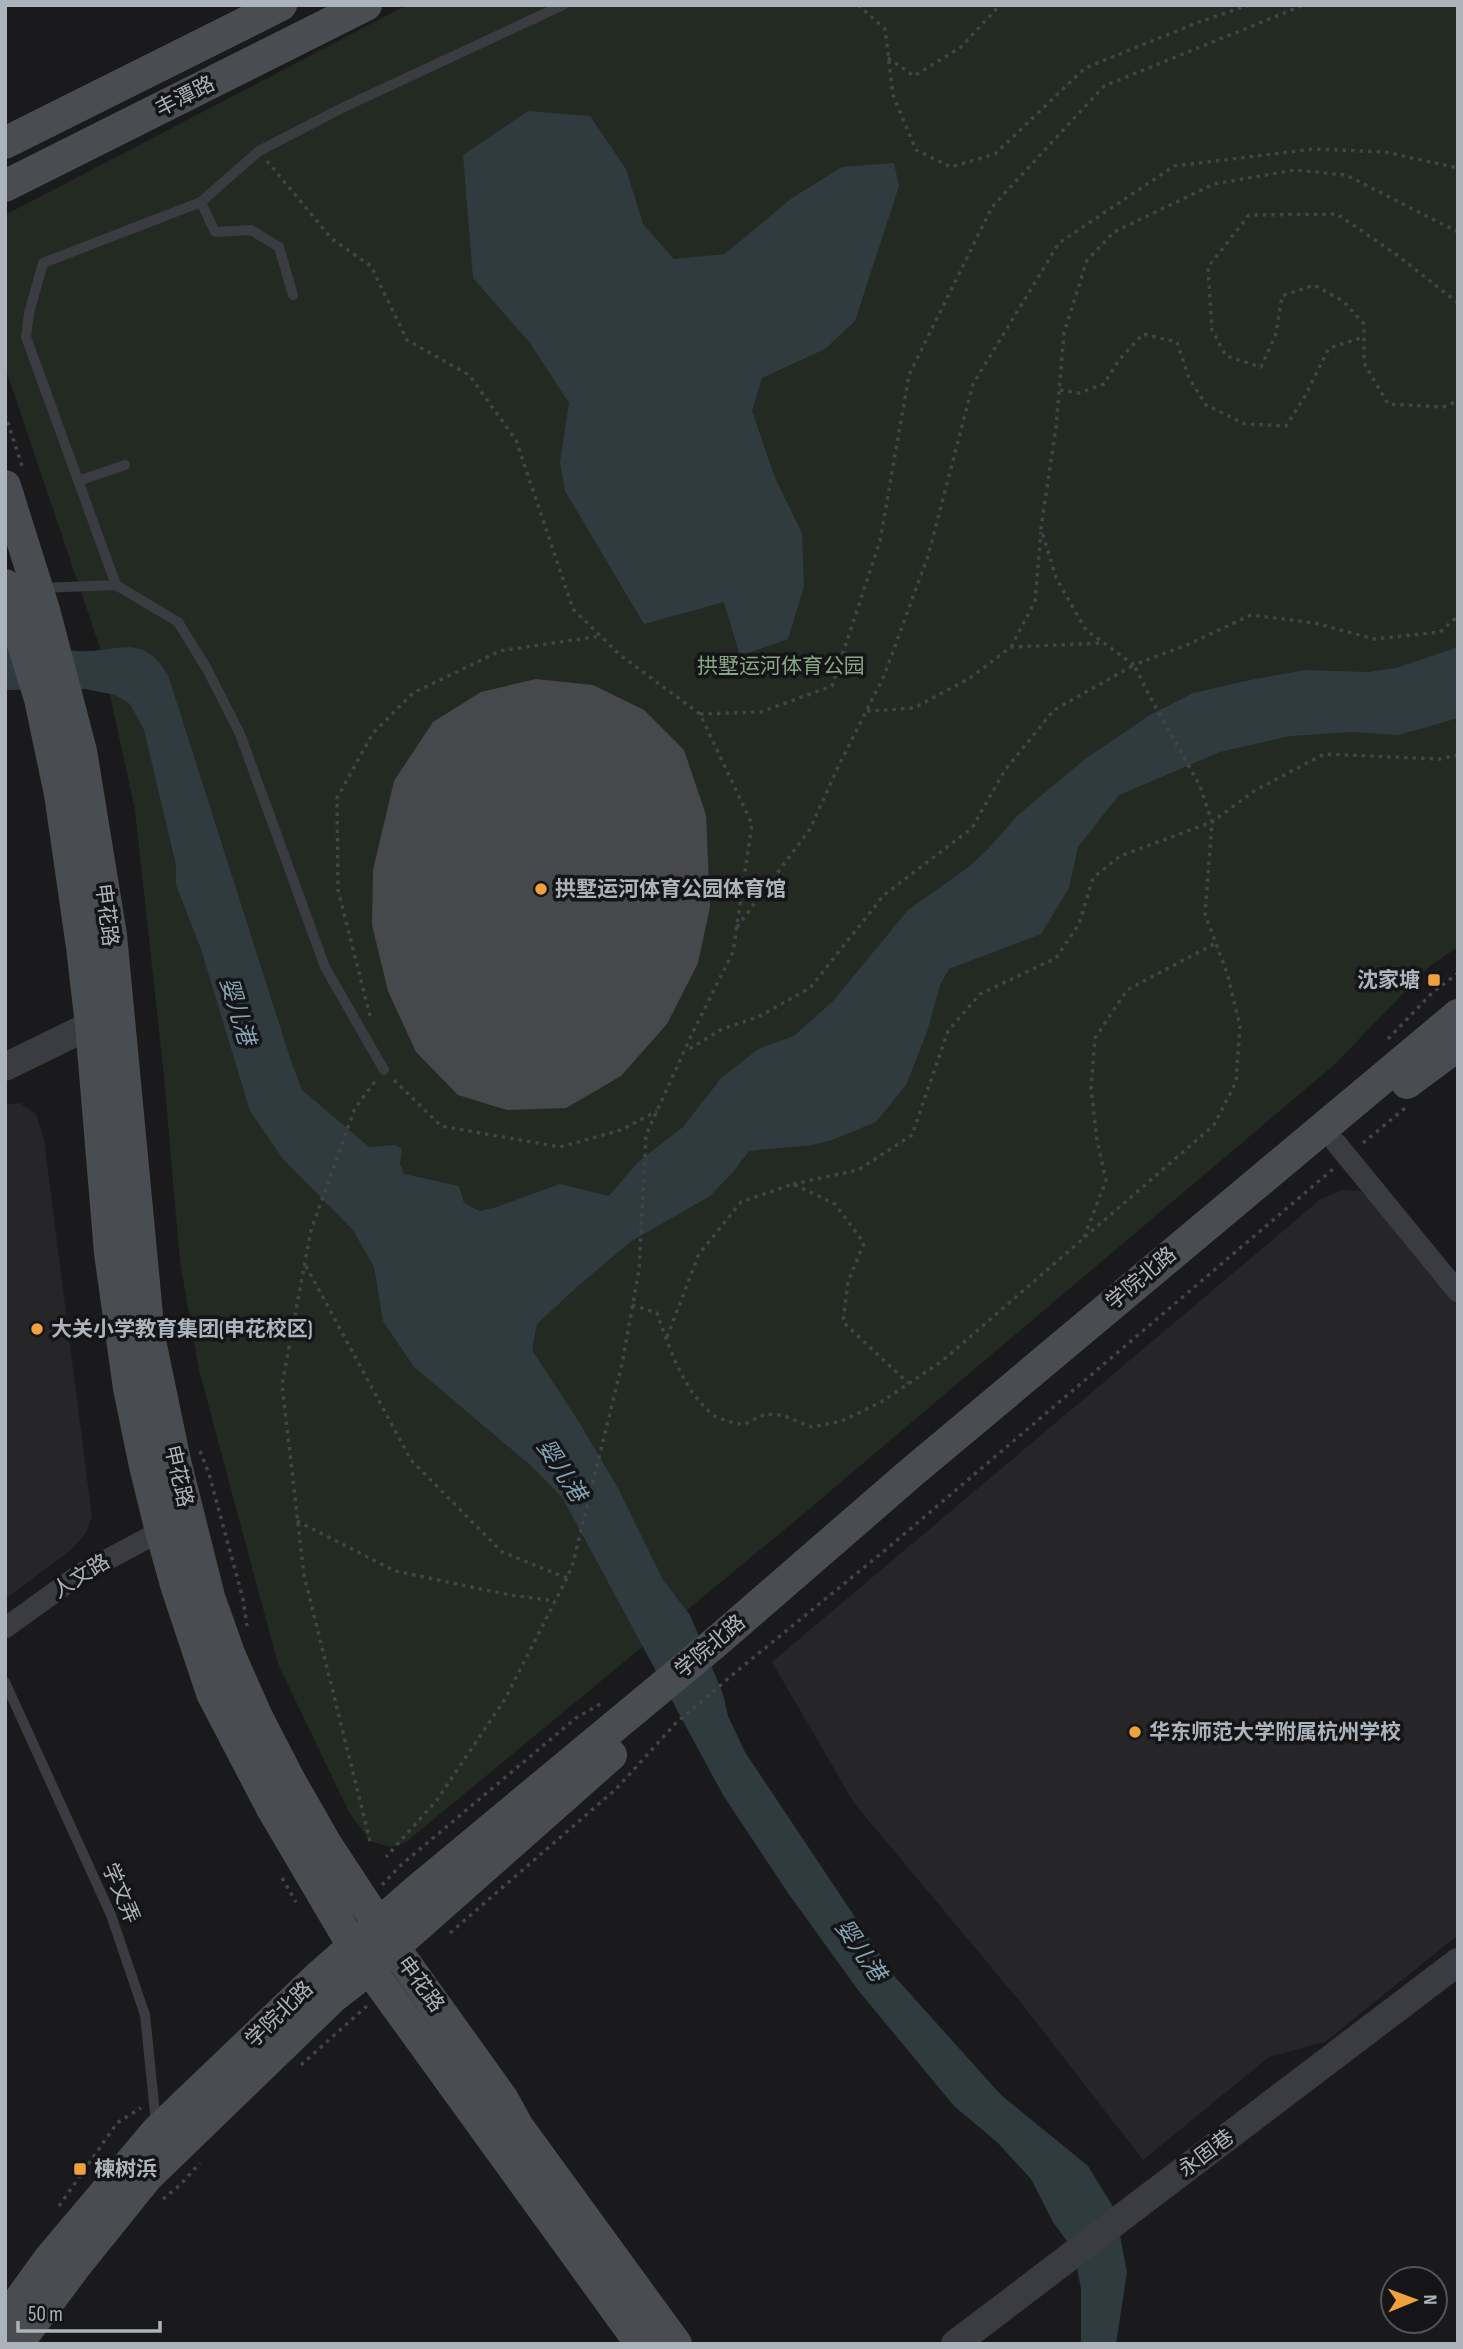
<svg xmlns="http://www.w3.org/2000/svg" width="1463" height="2349" viewBox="0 0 1463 2349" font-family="'Sofia Sans Condensed','Noto Sans SC',sans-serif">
  <rect width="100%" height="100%" fill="#1a1a1c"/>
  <path fill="#262629" d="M 20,1103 L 36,1114 L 44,1139 L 92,1518 L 85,1534 L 72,1549 L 5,1599 L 5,1105 Z
    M 1342,1190 L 1361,1191 L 1458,1289 L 1458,1935 L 1325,2042 L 1269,2057 L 1143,2160 L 1022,2004 L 854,1803 L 772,1662 L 1321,1199 Z"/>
  <path fill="#222a22" d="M 407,5 L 1458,5 L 1458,947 L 1429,967 L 1334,1065 L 795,1521 L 406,1842 L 390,1847 L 370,1841 L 349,1812 L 278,1664 L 199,1370 L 180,1262 L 164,1077 L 135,810 L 99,645 L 5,367 L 5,215 Z"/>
  <path fill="#303b40" d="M 528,111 L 590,116 L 626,169 L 643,224 L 674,259 L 725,254 L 792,198 L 842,167 L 894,163 L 899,186 L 855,321 L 825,349 L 762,378 L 752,411 L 775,478 L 802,533 L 804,586 L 788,639 L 740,656 L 724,602 L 644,624 L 565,491 L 560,462 L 569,403 L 530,343 L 473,278 L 463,155 Z
    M 5,636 C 28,641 52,649 76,651 C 116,654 141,630 168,675 L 291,1061 L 302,1090 L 369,1147 L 395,1145 L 402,1149 L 400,1164 L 404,1174 L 459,1186 L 464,1203 L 479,1211 L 497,1207 L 560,1184 L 609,1196 L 638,1162 L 683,1127 L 722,1077 L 760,1048 L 794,1036 L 833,1001 L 908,910 L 970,866 L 987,850 L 1018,815 L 1085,759 L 1150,715 L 1193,693 L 1250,680 L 1305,670 L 1368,672 L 1396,668 L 1458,647 L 1458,718 L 1399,735 L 1353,732 L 1290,736 L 1220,752 L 1119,795 L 1078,847 L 1069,888 L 1041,934 L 949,969 L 940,985 L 927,1032 L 906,1085 L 876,1122 L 832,1140 L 812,1145 L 749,1151 L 733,1172 L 710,1196 L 630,1242 L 578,1286 L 537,1324 L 532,1350 L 579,1422 L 618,1488 L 663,1580 L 690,1615 L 723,1694 L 728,1716 L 745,1752 L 895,1977 L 1001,2095 L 1088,2166 L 1115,2210 L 1127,2272 L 1116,2344 L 1081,2344 L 1081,2289 L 1074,2251 L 1053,2222 L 1031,2179 L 997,2142 L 954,2106 L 858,1990 L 788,1893 L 723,1795 L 562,1497 L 529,1464 L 414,1367 L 383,1321 L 374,1267 L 353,1230 L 283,1159 L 250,1111 L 201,949 L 176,885 L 176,865 L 144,730 L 130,704 L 115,695 L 86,689 L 5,690 Z"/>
  <path fill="#47484c" d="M 536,679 L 593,685 L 644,710 L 684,750 L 706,815 L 710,907 L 698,963 L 667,1024 L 621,1076 L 566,1108 L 507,1110 L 458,1095 L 416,1052 L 388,991 L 372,925 L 373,870 L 394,781 L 433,722 L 481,692 Z"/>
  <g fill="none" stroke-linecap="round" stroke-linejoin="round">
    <path stroke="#414448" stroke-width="3.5" stroke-dasharray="3.5 5" stroke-linecap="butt" d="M 858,5 L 885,29 L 893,95 L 916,150 L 951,167 L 995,154 L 1085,68 L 1199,22 L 1249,5
      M 888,58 L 914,76 L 961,47 L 1000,5
      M 267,161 L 332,239 L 371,266 L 407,340 L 469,375 L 516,440 L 573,609 L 620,655 L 700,714 L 752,824 L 733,952 L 691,1036 L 646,1135 L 639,1270 L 622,1364 L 573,1563 L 567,1578 L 505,1699 L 437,1800 L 386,1857
      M 1458,232 L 1346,175 L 1295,170 L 1214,184 L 1114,232 L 1087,260 L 1064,333 L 1056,427 L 1041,528 L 1056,578 L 1086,630 L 1134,665 L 1189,644 L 1251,615 L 1315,623 L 1374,639 L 1440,632 L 1458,616
      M 1458,303 L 1397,255 L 1337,214 L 1249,215 L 1208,267 L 1212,330 L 1226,356 L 1261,367 L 1276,334 L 1282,296 L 1314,285 L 1343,301 L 1364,324 L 1364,363 L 1388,404 L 1443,407 L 1458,401
      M 1060,390 L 1079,393 L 1104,384 L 1119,360 L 1143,334 L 1177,342 L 1189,378 L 1206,405 L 1245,424 L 1286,426 L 1304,398 L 1329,348 L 1364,337
      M 5,414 L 23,469
      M 1011,647 L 1035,601 L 1041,532
      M 867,711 L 914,708 L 970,678 L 1011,647 L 1102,643
      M 700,714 L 761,712 L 832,686 L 880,541 L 909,375 L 992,207 L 1104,86 L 1304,5
      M 737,927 L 810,829 L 838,767 L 884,676 L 928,556 L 973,384 L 1059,243 L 1174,166 L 1314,149 L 1385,152 L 1458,168
      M 370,1016 L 338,890 L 337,798 L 373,733 L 413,693 L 500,651 L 601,636
      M 1388,1039 L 1432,993 L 1458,973
      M 394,1080 L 441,1126 L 560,1147 L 621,1130 L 657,1111
      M 1363,1143 L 1405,1108
      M 793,1184 L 858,1170 L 912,1135 L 948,1031 L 980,994 L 1056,958 L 1079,924 L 1093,878 L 1120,856 L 1212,822 L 1254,791 L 1324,754 L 1439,759 L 1458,755
      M 1084,1237 L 1106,1181 L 1097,1140 L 1091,1088 L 1095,1038 L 1127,990 L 1216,943
      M 306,1266 L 411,1460 L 502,1552 L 567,1578
      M 632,1305 L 657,1313 C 669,1347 683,1390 712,1414 C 719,1420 733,1422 743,1425 L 765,1414 L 782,1415 L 812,1427 L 842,1421 L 881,1402 L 941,1362 L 1214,1125 L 1236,1082 L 1240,1026 L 1227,973 L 1205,914 L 1212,822 L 1200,786 L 1150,697 L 1134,665 L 1054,710 L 1005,770 L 972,828 L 884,895 L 810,988 L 758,1017 L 722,1029 L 686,1051
      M 667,1337 L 699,1254 L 741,1202 L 793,1184 L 835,1204 L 864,1243 L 848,1282 L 843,1322 L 908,1383
      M 200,1451 L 209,1474 L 243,1599 L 247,1626
      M 297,1521 L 395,1571 L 510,1595 L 555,1601
      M 370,1841 L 304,1575 L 282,1385 L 311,1230 L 355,1108 L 377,1079
      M 282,1878 L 296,1902
      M 382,1885 L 401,1865 L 576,1718 L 602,1703
      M 450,1933 L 616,1789 L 676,1723 L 737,1671 L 889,1547 L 1333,1169
      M 301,2065 L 368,2005
      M 163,2199 L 180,2185 L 200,2163
      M 59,2206 L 117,2123 L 141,2108"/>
    <path stroke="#3b3c41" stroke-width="10" d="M 201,202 L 215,232 L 251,230 L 279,247 L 293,295
      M 78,481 L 125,465
      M 116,585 L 26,337 L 29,313 L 43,263 L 201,202 L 259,151 L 344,107 L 563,5
      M 40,588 L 116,585 L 178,622 L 207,669 L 240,734 L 325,967 L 384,1070
      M 5,1682 L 111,1915 L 145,2015 L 156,2123"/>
    <path stroke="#3b3c41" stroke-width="21" d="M 1336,1143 L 1458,1292
      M 5,1628 L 80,1574 L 161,1531"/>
    <path stroke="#3b3c41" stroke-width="28" d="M 5,1067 L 91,1025
      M 955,2344 L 1458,1962"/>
    <path stroke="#494c51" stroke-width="32" d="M 5,143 L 281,5
      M 5,186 L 366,5
      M 5,486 L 44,610 L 81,751 L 111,935 L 149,1336 L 175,1461 L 209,1597 L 230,1656 L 256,1715 L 290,1781 L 326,1844 L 393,1946 L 502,2098 L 518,2127 L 676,2344
      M 5,585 L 40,699 L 60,794 L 82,947 L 91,1025 L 110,1253 L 129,1388 L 145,1466 L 161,1531 L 177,1588 L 212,1693 L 273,1810 L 353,1946 L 641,2344
      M 1407,1083 L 1458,1045
      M 5,2320 L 50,2258 L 157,2131 L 317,1978 L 416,1891 L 716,1642 L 912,1472 L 1458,1015
      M 17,2344 L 77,2264 L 147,2177 L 332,1998 L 369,1969 L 611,1755"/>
  </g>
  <g fill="#f0a13e" stroke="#151517" stroke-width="2.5">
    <circle cx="541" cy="889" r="7"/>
    <rect x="1427" y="973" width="14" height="14" rx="3.5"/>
    <circle cx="37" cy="1329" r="7"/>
    <circle cx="1135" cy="1732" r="7"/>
    <rect x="73" y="2162" width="14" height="14" rx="3.5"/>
  </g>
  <g text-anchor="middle" stroke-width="7" stroke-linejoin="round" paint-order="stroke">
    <g font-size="21" fill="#adb3bb" stroke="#151517">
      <text transform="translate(185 96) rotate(-27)" y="7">丰潭路</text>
      <text transform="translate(107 915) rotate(83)" y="7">申花路</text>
      <text transform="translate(1141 1278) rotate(-40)" y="7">学院北路</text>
      <text transform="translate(179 1476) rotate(77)" y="7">申花路</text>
      <text transform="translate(81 1576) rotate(-32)" y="7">人文路</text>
      <text transform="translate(710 1646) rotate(-40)" y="7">学院北路</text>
      <text transform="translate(121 1893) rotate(67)" y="7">学文弄</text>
      <text transform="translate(421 1984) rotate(54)" y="7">申花路</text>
      <text transform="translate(279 2014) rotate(-44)" y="7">学院北路</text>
      <text transform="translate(1206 2153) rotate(-37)" y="7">永固巷</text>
    </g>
    <g font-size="21" fill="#86a684" stroke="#151517">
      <text x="781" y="673">拱墅运河体育公园</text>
    </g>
    <g font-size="21" font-weight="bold" fill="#adb3bb" stroke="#151517" text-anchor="start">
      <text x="555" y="896">拱墅运河体育公园体育馆</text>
      <text x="1420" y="987" text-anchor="end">沈家塘</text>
      <text x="51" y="1336">大关小学教育集团(申花校区)</text>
      <text x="1149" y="1739">华东师范大学附属杭州学校</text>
      <text x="94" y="2176">楝树浜</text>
    </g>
    <g font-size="23" font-style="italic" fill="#85a4b5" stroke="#151517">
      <text transform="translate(238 1011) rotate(73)" y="8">婴儿港</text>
      <text transform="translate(562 1470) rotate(57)" y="8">婴儿港</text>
      <text transform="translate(861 1950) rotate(55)" y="8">婴儿港</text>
    </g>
  </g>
  <rect width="1463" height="2349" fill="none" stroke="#adb3bb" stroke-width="14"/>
  <g transform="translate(1414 2300) rotate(89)"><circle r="33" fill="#151517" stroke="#525459" stroke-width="2"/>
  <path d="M0-5L12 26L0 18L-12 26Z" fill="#f0a13e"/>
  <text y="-10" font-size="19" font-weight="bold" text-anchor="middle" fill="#adb3bb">N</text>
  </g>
  <path d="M18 2321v10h142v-10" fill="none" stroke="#adb3bb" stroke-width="3.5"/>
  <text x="28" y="2321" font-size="21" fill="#adb3bb" stroke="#151517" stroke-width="5" paint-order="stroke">50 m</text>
</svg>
